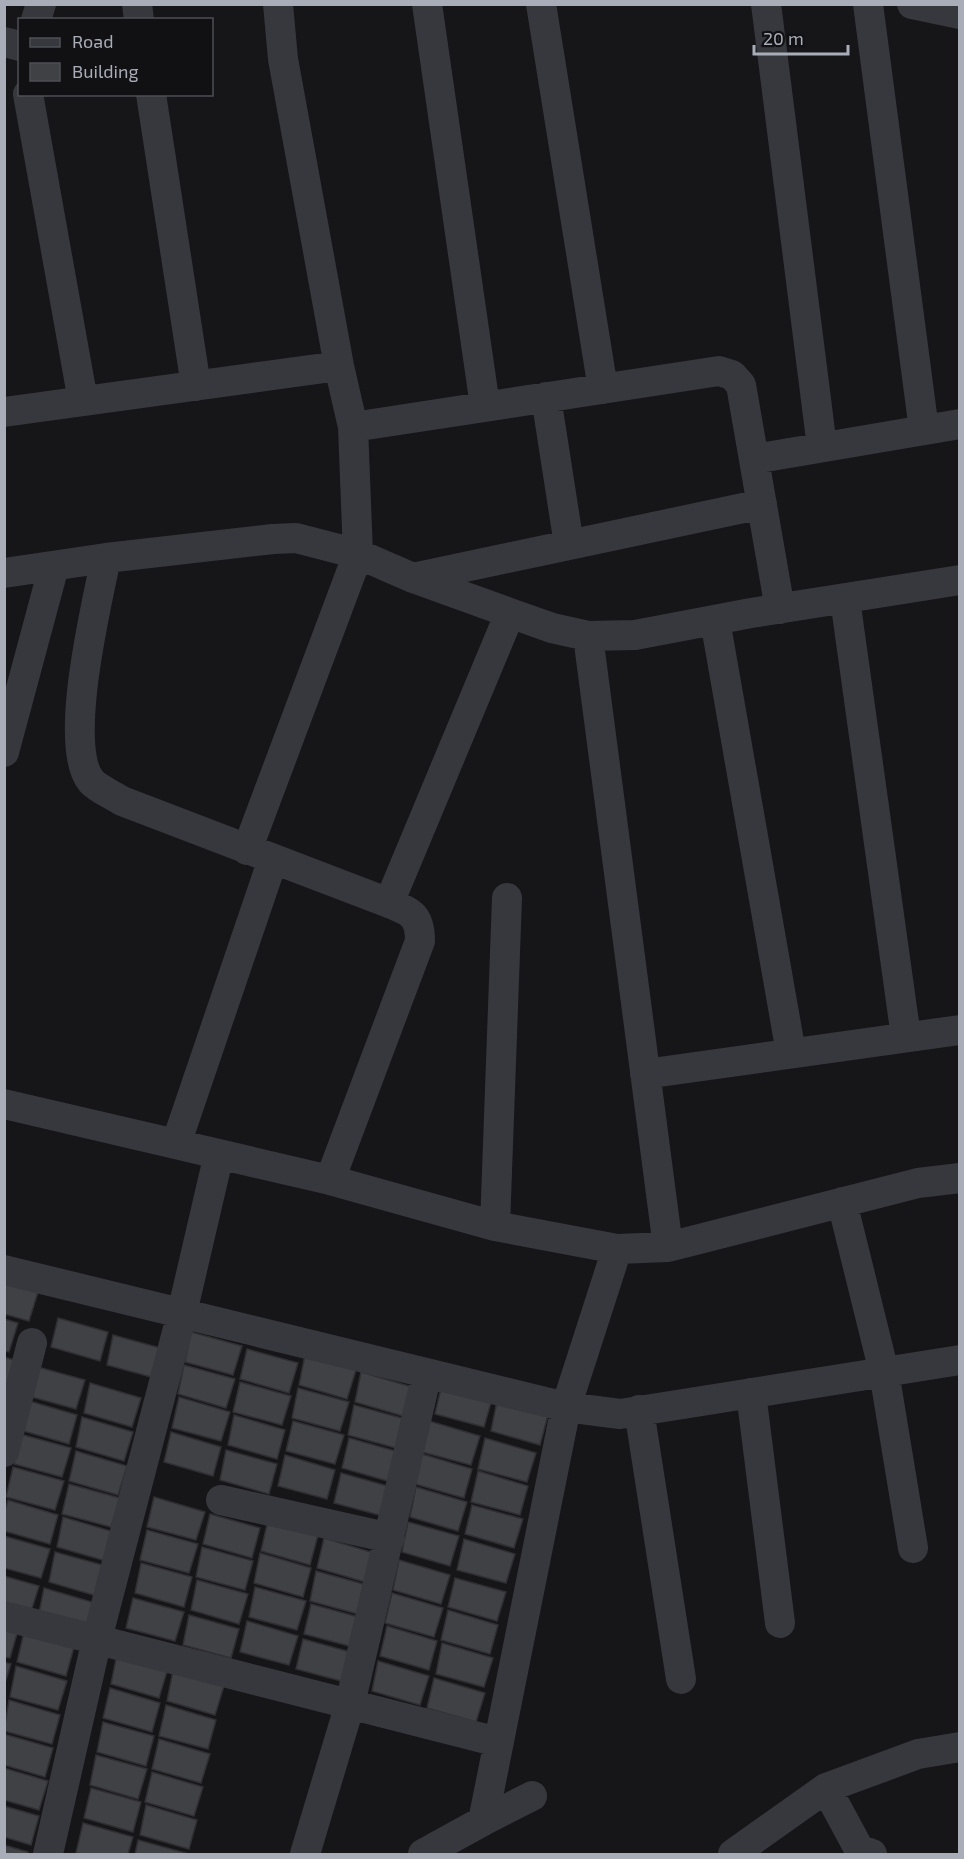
<svg xmlns="http://www.w3.org/2000/svg" width="964" height="1859" viewBox="0 0 964 1859" font-family="'Exo 2',sans-serif">
  <rect width="100%" height="100%" fill="#161618"/>
  <path fill="#404145" stroke="#303034" stroke-width="1.5" d="M 4,1283 L 38,1292 L 29,1321 L 4,1314 Z
    M 58,1318 L 108,1332 L 100,1361 L 51,1347 Z
    M 4,1319 L 18,1323 L 9,1352 L 4,1351 Z
    M 191,1332 L 242,1346 L 233,1375 L 185,1362 Z
    M 113,1335 L 164,1349 L 155,1378 L 107,1365 Z
    M 247,1349 L 298,1363 L 289,1393 L 240,1379 Z
    M 305,1355 L 356,1370 L 347,1399 L 299,1385 Z
    M 4,1357 L 14,1360 L 6,1389 L 4,1389 Z
    M 184,1365 L 235,1379 L 226,1408 L 178,1394 Z
    M 34,1366 L 85,1380 L 76,1409 L 28,1396 Z
    M 361,1372 L 412,1387 L 403,1416 L 355,1402 Z
    M 240,1382 L 291,1396 L 282,1425 L 233,1412 Z
    M 90,1383 L 141,1398 L 132,1427 L 84,1413 Z
    M 442,1384 L 492,1399 L 484,1427 L 435,1414 Z
    M 298,1388 L 349,1402 L 340,1431 L 292,1418 Z
    M 179,1397 L 230,1412 L 221,1441 L 172,1428 Z
    M 26,1400 L 77,1415 L 69,1444 L 20,1430 Z
    M 497,1401 L 548,1415 L 540,1445 L 491,1431 Z
    M 354,1405 L 405,1419 L 396,1448 L 348,1435 Z
    M 234,1415 L 285,1430 L 277,1459 L 228,1445 Z
    M 82,1417 L 133,1432 L 124,1461 L 76,1447 Z
    M 293,1421 L 344,1435 L 335,1464 L 286,1451 Z
    M 429,1421 L 480,1436 L 471,1465 L 422,1452 Z
    M 171,1432 L 221,1447 L 213,1476 L 164,1462 Z
    M 20,1434 L 71,1448 L 62,1477 L 14,1464 Z
    M 349,1438 L 399,1452 L 391,1482 L 342,1468 Z
    M 485,1438 L 536,1453 L 527,1482 L 478,1469 Z
    M 226,1450 L 277,1464 L 269,1494 L 220,1480 Z
    M 76,1451 L 127,1466 L 118,1495 L 69,1481 Z
    M 422,1454 L 472,1469 L 464,1498 L 415,1484 Z
    M 285,1455 L 335,1470 L 327,1499 L 278,1486 Z
    M 13,1467 L 64,1481 L 55,1510 L 6,1497 Z
    M 478,1471 L 528,1486 L 520,1515 L 471,1502 Z
    M 341,1473 L 391,1487 L 383,1516 L 334,1503 Z
    M 69,1484 L 120,1498 L 111,1527 L 62,1514 Z
    M 416,1487 L 467,1502 L 458,1531 L 410,1517 Z
    M 154,1497 L 205,1512 L 196,1540 L 147,1527 Z
    M 8,1500 L 58,1515 L 50,1544 L 4,1531 L 4,1514 Z
    M 472,1505 L 523,1519 L 514,1548 L 465,1534 Z
    M 210,1514 L 260,1528 L 252,1558 L 203,1544 Z
    M 63,1517 L 114,1532 L 106,1561 L 57,1547 Z
    M 268,1520 L 318,1535 L 310,1565 L 261,1551 Z
    M 408,1522 L 459,1536 L 450,1566 L 402,1552 Z
    M 147,1530 L 198,1544 L 189,1573 L 140,1560 Z
    M 4,1536 L 50,1549 L 41,1578 L 4,1568 Z
    M 324,1538 L 374,1553 L 365,1582 L 317,1568 Z
    M 464,1539 L 515,1554 L 506,1583 L 457,1570 Z
    M 202,1547 L 253,1561 L 245,1590 L 196,1577 Z
    M 55,1552 L 106,1566 L 97,1596 L 49,1582 Z
    M 260,1553 L 311,1568 L 303,1597 L 254,1583 Z
    M 399,1560 L 450,1575 L 441,1604 L 393,1590 Z
    M 141,1563 L 192,1577 L 184,1607 L 135,1593 Z
    M 316,1571 L 367,1585 L 358,1614 L 310,1601 Z
    M 4,1576 L 39,1586 L 30,1615 L 4,1607 Z
    M 455,1578 L 506,1592 L 497,1621 L 448,1607 Z
    M 197,1580 L 248,1594 L 239,1624 L 191,1610 Z
    M 255,1587 L 306,1601 L 297,1630 L 249,1617 Z
    M 44,1588 L 95,1603 L 86,1632 L 38,1618 Z
    M 392,1593 L 443,1608 L 434,1637 L 385,1623 Z
    M 133,1598 L 184,1612 L 175,1641 L 126,1628 Z
    M 311,1604 L 362,1618 L 353,1647 L 304,1634 Z
    M 448,1610 L 498,1625 L 490,1654 L 441,1640 Z
    M 189,1615 L 239,1629 L 231,1658 L 183,1645 Z
    M 247,1621 L 298,1636 L 289,1665 L 240,1652 Z
    M 4,1626 L 18,1630 L 10,1658 L 4,1657 Z
    M 387,1626 L 437,1641 L 429,1670 L 380,1656 Z
    M 24,1632 L 74,1647 L 66,1676 L 17,1662 Z
    M 303,1639 L 354,1653 L 345,1682 L 296,1669 Z
    M 442,1643 L 493,1658 L 484,1687 L 436,1674 Z
    M 117,1654 L 168,1668 L 159,1698 L 111,1684 Z
    M 378,1661 L 429,1676 L 420,1705 L 372,1691 Z
    M 4,1662 L 11,1664 L 4,1686 Z
    M 16,1666 L 67,1681 L 58,1710 L 10,1697 Z
    M 173,1671 L 224,1686 L 215,1715 L 167,1701 Z
    M 434,1678 L 485,1693 L 476,1722 L 427,1708 Z
    M 110,1688 L 160,1703 L 152,1732 L 103,1718 Z
    M 9,1700 L 60,1715 L 52,1744 L 4,1731 Z
    M 166,1705 L 216,1720 L 208,1749 L 159,1736 Z
    M 103,1722 L 154,1736 L 146,1766 L 97,1752 Z
    M 4,1734 L 53,1748 L 45,1777 L 4,1765 Z
    M 159,1739 L 210,1754 L 201,1783 L 152,1769 Z
    M 96,1755 L 147,1769 L 138,1799 L 90,1785 Z
    M 4,1768 L 48,1781 L 39,1810 L 4,1800 Z
    M 152,1772 L 203,1787 L 194,1816 L 145,1802 Z
    M 91,1788 L 141,1802 L 133,1832 L 84,1818 Z
    M 146,1805 L 197,1820 L 189,1849 L 140,1835 Z
    M 4,1806 L 39,1816 L 31,1845 L 4,1837 Z
    M 83,1823 L 133,1837 L 128,1854 L 83,1854 L 76,1853 Z
    M 138,1840 L 189,1854 L 135,1854 Z
    M 4,1845 L 28,1852 L 27,1854 L 4,1854 Z"/>
  <g fill="none" stroke-linecap="round" stroke-linejoin="round">
    <path stroke="#37383d" stroke-width="30" d="M 137,4 L 139,20
      M 427,4 L 485,406
      M 541,4 L 603,389
      M 766,4 L 822,447
      M 868,4 L 924,430
      M 912,4 L 960,14
      M 36,20 L 41,4
      M 4,42 L 20,46
      M 28,94 L 83,401
      M 151,94 L 196,386
      M 546,397 L 569,545
      M 4,412 L 339,366
      M 353,427 L 719,371 L 732,375 L 741,385 L 780,609
      M 754,459 L 960,424
      M 106,558 C 97,603 62,746 91,781 C 98,789 113,795 122,801 L 389,903 C 411,912 420,915 420,941 L 330,1180
      M 4,573 L 106,558 L 273,539 L 296,538 L 358,554 L 413,578 L 510,613 L 552,628 L 588,636 L 635,635 L 751,613 L 960,580
      M 413,578 L 762,504
      M 845,599 L 906,1037
      M 715,620 L 791,1053
      M 588,636 L 668,1247
      M 4,752 L 54,566
      M 247,850 L 358,554 L 353,427 L 339,366 L 283,59 L 278,4
      M 389,903 L 510,613
      M 645,1074 L 960,1030
      M 4,1104 L 330,1180 L 495,1226 L 617,1249 L 668,1247 L 918,1183 L 960,1178
      M 176,1144 L 273,859
      M 842,1202 L 884,1372 L 913,1548
      M 495,1226 L 507,898
      M 4,1270 L 566,1407 L 620,1414 L 960,1360
      M 751,1393 L 780,1623
      M 639,1410 L 681,1679
      M 4,1452 L 32,1343
      M 221,1500 L 390,1538
      M 4,1616 L 498,1742
      M 826,1788 L 859,1849 L 872,1854
      M 483,1821 L 566,1407 L 617,1249
      M 48,1854 L 97,1639 L 182,1313 L 219,1154
      M 305,1854 L 350,1704 L 427,1373
      M 423,1854 L 483,1821 L 532,1796
      M 733,1854 L 826,1788 L 918,1754 L 960,1747"/>
  </g>
  <rect width="964" height="1859" fill="none" stroke="#a8adb8" stroke-width="12"/>
  <rect x="18" y="18" width="195" height="78" fill="#111113" stroke="#4d4f55" stroke-width="1.5"/>
  <rect x="30" y="38" width="30" height="9" fill="#37383d" stroke="#4d4f55" stroke-width="1.5"/>
  <text x="72" y="48" font-size="18" fill="#a8adb8">Road</text>
  <rect x="30" y="63" width="30" height="18" fill="#404145" stroke="#4d4f55" stroke-width="1.5"/>
  <text x="72" y="78" font-size="18" fill="#a8adb8">Building</text>
  <path d="M754 45v9h94v-9" fill="none" stroke="#a8adb8" stroke-width="3"/>
  <text x="763" y="45" font-size="18" fill="#a8adb8" stroke="#111113" stroke-width="4.5" paint-order="stroke">20 m</text>
</svg>
